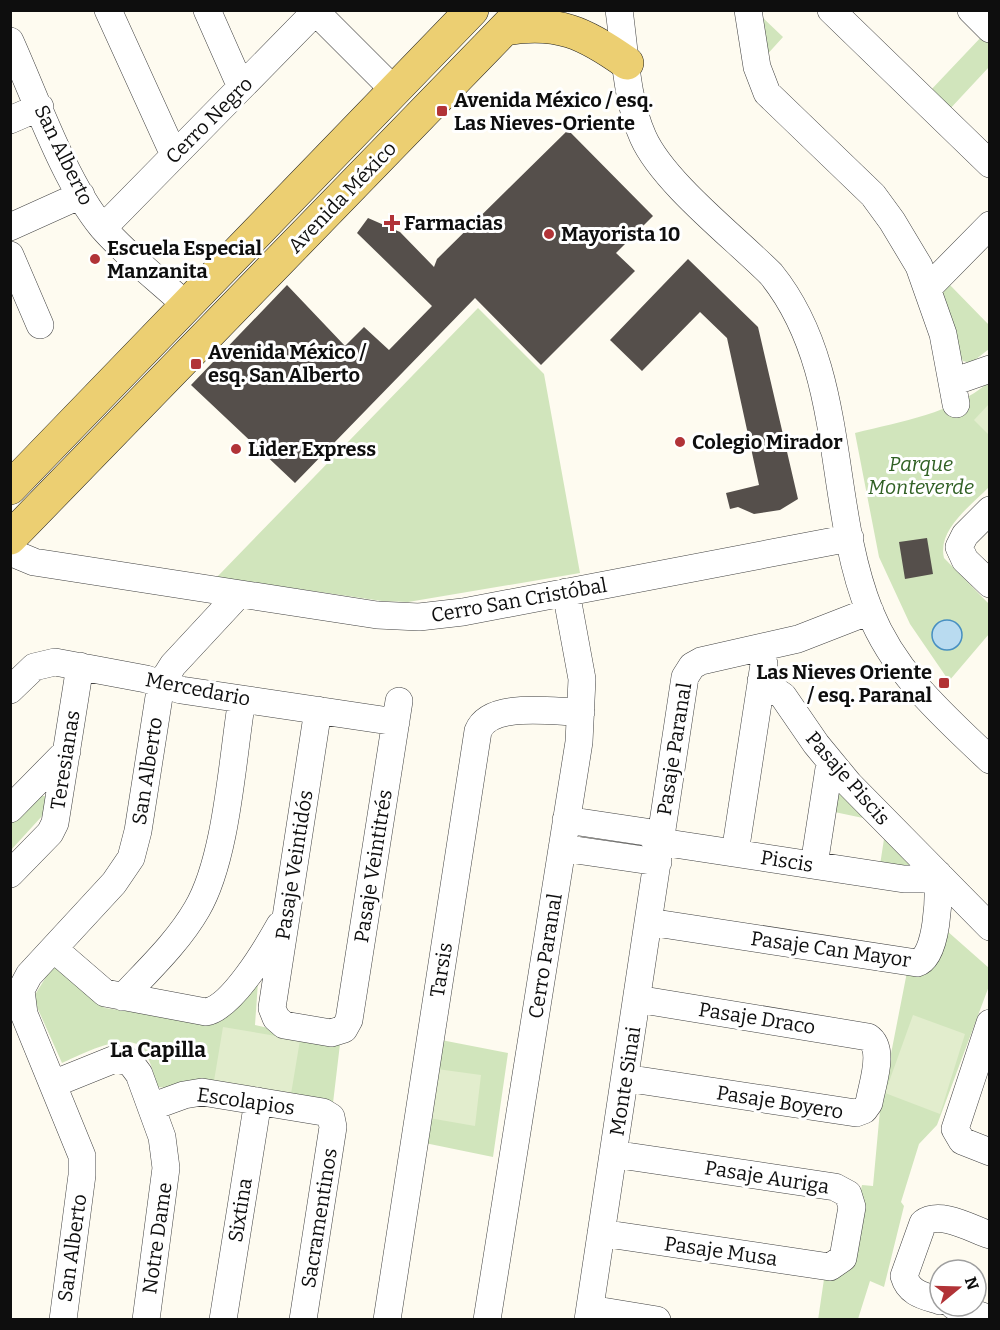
<svg xmlns="http://www.w3.org/2000/svg" width="1000" height="1330" viewBox="0 0 1000 1330" font-family="Bitter,serif">
  <rect width="100%" height="100%" fill="#fefbf0"/>
  <path fill="#d1e5bc" d="M 760,15 L 783,37 L 764,58 Z
    M 984,34 L 989,39 L 989,67 L 948,111 L 929,92 Z
    M 948,283 L 989,325 L 989,349 L 971,363 L 963,361 L 958,352 L 941,292 Z
    M 478,308 L 544,374 L 580,573 L 408,602 L 382,601 L 217,577 Z
    M 989,382 L 989,487 C 972,505 937,529 944,558 L 989,604 L 989,634 L 949,681 L 910,624 L 879,557 L 855,433 C 903,421 951,414 989,382 Z
    M 830,783 L 863,818 L 825,810 Z
    M 38,796 L 49,796 L 43,815 L 11,850 L 11,824 Z
    M 884,839 L 915,869 L 880,865 Z
    M 938,923 L 989,968 L 989,986 L 937,1125 L 919,1144 L 901,1202 L 904,1206 L 884,1287 L 870,1281 L 858,1319 L 818,1320 L 824,1279 L 844,1272 L 862,1185 L 873,1186 L 880,1110 L 907,972 Z
    M 54,964 L 105,1008 L 213,1023 L 258,982 L 255,1025 L 340,1044 L 333,1103 L 158,1087 C 154,1076 151,1062 145,1052 C 131,1027 81,1055 62,1063 L 33,998 Z
    M 436,1039 L 508,1053 L 493,1157 L 420,1142 Z"/>
  <path fill="#e2edcd" d="M 989,404 L 989,435 L 974,420 Z
    M 913,1015 L 965,1034 L 940,1114 L 885,1093 Z
    M 223,1027 L 300,1040 L 291,1094 L 214,1081 Z
    M 437,1069 L 481,1075 L 475,1126 L 429,1118 Z"/>
  <path fill="#b9dbf0" stroke="#478fc1" stroke-width="1.5" d="M932 635a15 15 0 1 1 30 0a15 15 0 1 1-30 0Z"/>
  <path fill="#554f4b" d="M 568,130 L 653,216 L 616,253 L 635,271 L 541,365 L 475,298 L 295,483 L 191,385 L 287,285 L 345,346 L 364,327 L 389,350 L 432,306 L 357,233 L 368,218 L 400,232 L 434,267 L 437,259 Z
    M 688,259 L 758,327 L 798,499 L 780,510 L 754,514 L 738,507 L 730,509 L 726,493 L 759,485 L 727,338 L 700,312 L 642,371 L 610,340 Z
    M 927,538 L 933,574 L 905,579 L 899,542 Z"/>
  <g fill="none" stroke-linecap="round" stroke-linejoin="round">
    <g stroke="#414141" stroke-width="28">
      <path id="minor" d="M 108,10 L 174,155
        M 207,10 L 241,87
        M 314,10 L 395,91
        M 619,10 C 625,51 626,99 643,137 C 663,182 734,237 771,274 C 848,369 826,503 870,612 C 895,674 943,715 990,760
        M 748,10 L 757,67 L 767,93 L 873,195 L 892,221 L 919,266 L 943,334 L 956,404
        M 831,10 L 990,164
        M 971,10 L 990,29
        M 10,41 C 35,96 64,181 102,227 C 127,256 159,280 187,306
        M 10,120 L 40,107
        M 10,227 L 81,195
        M 103,228 L 315,12
        M 10,255 L 40,325
        M 928,288 L 990,225
        M 953,382 L 990,369
        M 990,510 L 965,535 L 959,547 L 965,560 L 990,584
        M 10,552 L 34,562 L 377,615 L 419,617 L 463,612 L 850,538
        M 761,681 L 783,696 L 816,744 L 849,784 L 990,927
        M 10,690 L 34,667 L 55,662 L 146,679 L 181,690 L 396,722
        M 318,710 L 272,1008 L 276,1018 L 284,1025 L 331,1033 L 344,1029 L 349,1020 L 399,701
        M 10,809 L 67,751
        M 566,820 L 646,832 L 661,842 L 904,879 L 922,879 L 938,874
        M 562,848 L 658,862
        M 735,853 L 764,664
        M 814,865 L 830,762
        M 10,874 L 50,833 L 55,823 L 80,666
        M 649,922 L 917,963 C 938,957 939,895 938,874
        M 54,949 L 105,993 L 206,1012 C 232,1008 267,948 280,925
        M 123,997 C 149,969 178,942 197,909 C 227,858 232,760 242,699
        M 990,1023 L 955,1129 L 962,1141 L 990,1152
        M 625,1078 L 856,1113 L 864,1110 L 869,1103 C 872,1084 886,1049 868,1037 L 637,999
        M 53,1084 L 115,1059 L 130,1062 L 139,1074 L 162,1137 L 166,1168 L 146,1320
        M 151,1107 L 184,1095 L 202,1092 L 323,1112 L 331,1117 L 333,1127 L 303,1320
        M 601,1233 L 830,1267 L 843,1258 L 852,1207 L 848,1194 L 835,1187 L 613,1154
        M 940,1301 C 925,1296 909,1294 904,1276 L 923,1223 C 940,1210 972,1229 990,1235
        M 954,1306 L 990,1319
        M 590,1309 L 657,1320
        M 63,1320 L 82,1175 L 82,1156 L 24,1014 L 21,990 L 29,975 L 114,883 L 131,858 L 138,831 L 161,684 L 173,665 L 239,594
        M 223,1320 L 258,1101
        M 387,1320 L 478,731 C 490,701 553,712 581,712
        M 487,1320 L 579,742 L 582,679 L 566,592
        M 588,1320 L 685,677 L 692,666 L 701,661 L 798,639 L 870,611"/>
    </g>
    <g stroke="#1f1f1f" stroke-width="34">
      <path id="major" d="M 505,29 C 558,20 585,33 627,63
        M 10,488 L 472,10
        M 10,538 L 523,10"/>
    </g>
    <use href="#minor" stroke="#fff" stroke-width="27"/>
    <use href="#major" stroke="#eccf72" stroke-width="33"/>
  </g>
  <g fill="#b13337" stroke="#fff" stroke-width="2">
    <rect x="436" y="105" width="12" height="12" rx="3"/>
    <path d="M389 214h6v6h6v6h-6v6h-6v-6h-6v-6h6z"/>
    <circle cx="549" cy="234" r="6"/>
    <circle cx="95" cy="259" r="6"/>
    <rect x="190" y="358" width="12" height="12" rx="3"/>
    <circle cx="680" cy="442" r="6"/>
    <circle cx="236" cy="449" r="6"/>
    <rect x="938" y="677" width="12" height="12" rx="3"/>
  </g>
  <g text-anchor="middle" stroke-width="6" stroke-linejoin="round" paint-order="stroke">
    <g font-size="20" font-weight="bold" fill="#0e0e0e" stroke="#fff" text-anchor="start">
      <text x="454" y="107">Avenida México / esq.<tspan x="454" dy="23">Las Nieves-Oriente</tspan></text>
      <text x="404" y="230">Farmacias</text>
      <text x="561" y="241">Mayorista 10</text>
      <text x="107" y="255">Escuela Especial<tspan x="107" dy="23">Manzanita</tspan></text>
      <text x="208" y="359">Avenida México /<tspan x="208" dy="23">esq. San Alberto</tspan></text>
      <text x="692" y="449">Colegio Mirador</text>
      <text x="248" y="456">Lider Express</text>
      <text x="932" y="679" text-anchor="end">Las Nieves Oriente<tspan x="932" dy="23">/ esq. Paranal</tspan></text>
    </g>
    <g font-size="20" fill="#0e0e0e" stroke="#fff">
      <text transform="translate(209 120) rotate(-45)" y="7">Cerro Negro</text>
      <text transform="translate(64 155) rotate(64)" y="7">San Alberto</text>
      <text transform="translate(342 197) rotate(-46)" y="7">Avenida México</text>
      <text transform="translate(519 600) rotate(-10)" y="7">Cerro San Cristóbal</text>
      <text transform="translate(198 689) rotate(11)" y="7">Mercedario</text>
      <text transform="translate(674 749) rotate(-81)" y="7">Pasaje Paranal</text>
      <text transform="translate(65 760) rotate(-81)" y="7">Teresianas</text>
      <text transform="translate(147 771) rotate(-81)" y="7">San Alberto</text>
      <text transform="translate(848 778) rotate(49)" y="7">Pasaje Piscis</text>
      <text transform="translate(787 861) rotate(9)" y="7">Piscis</text>
      <text transform="translate(294 865) rotate(-81)" y="7">Pasaje Veintidós</text>
      <text transform="translate(373 866) rotate(-81)" y="7">Pasaje Veintitrés</text>
      <text transform="translate(831 949) rotate(8)" y="7">Pasaje Can Mayor</text>
      <text transform="translate(545 956) rotate(-81)" y="7">Cerro Paranal</text>
      <text transform="translate(441 970) rotate(-81)" y="7">Tarsis</text>
      <text transform="translate(757 1018) rotate(9)" y="7">Pasaje Draco</text>
      <text transform="translate(625 1081) rotate(-81)" y="7">Monte Sinai</text>
      <text transform="translate(246 1101) rotate(8)" y="7">Escolapios</text>
      <text transform="translate(780 1102) rotate(9)" y="7">Pasaje Boyero</text>
      <text transform="translate(767 1177) rotate(9)" y="7">Pasaje Auriga</text>
      <text transform="translate(240 1210) rotate(-81)" y="7">Sixtina</text>
      <text transform="translate(319 1218) rotate(-81)" y="7">Sacramentinos</text>
      <text transform="translate(157 1238) rotate(-82)" y="7">Notre Dame</text>
      <text transform="translate(72 1248) rotate(-82)" y="7">San Alberto</text>
      <text transform="translate(721 1251) rotate(8)" y="7">Pasaje Musa</text>
    </g>
    <g font-size="20" font-style="italic" fill="#306024" stroke="#fff">
      <text x="921" y="471">Parque<tspan x="921" dy="23">Monteverde</tspan></text>
    </g>
    <g font-size="21" font-weight="bold" fill="#0e0e0e" stroke="#fff">
      <text x="158" y="1057">La Capilla</text>
    </g>
  </g>
  <rect width="1000" height="1330" fill="none" stroke="#0e0e0e" stroke-width="24"/>
  <g transform="translate(958 1288) rotate(71)"><circle r="28" fill="#ffffff" stroke="#9f9f9f" stroke-width="1.5"/>
  <path d="M0-4.5L10 22L0 15L-10 22Z" fill="#b13337"/>
  <text y="-9" font-size="16" font-weight="bold" text-anchor="middle" fill="#0e0e0e">N</text>
  </g>
</svg>
